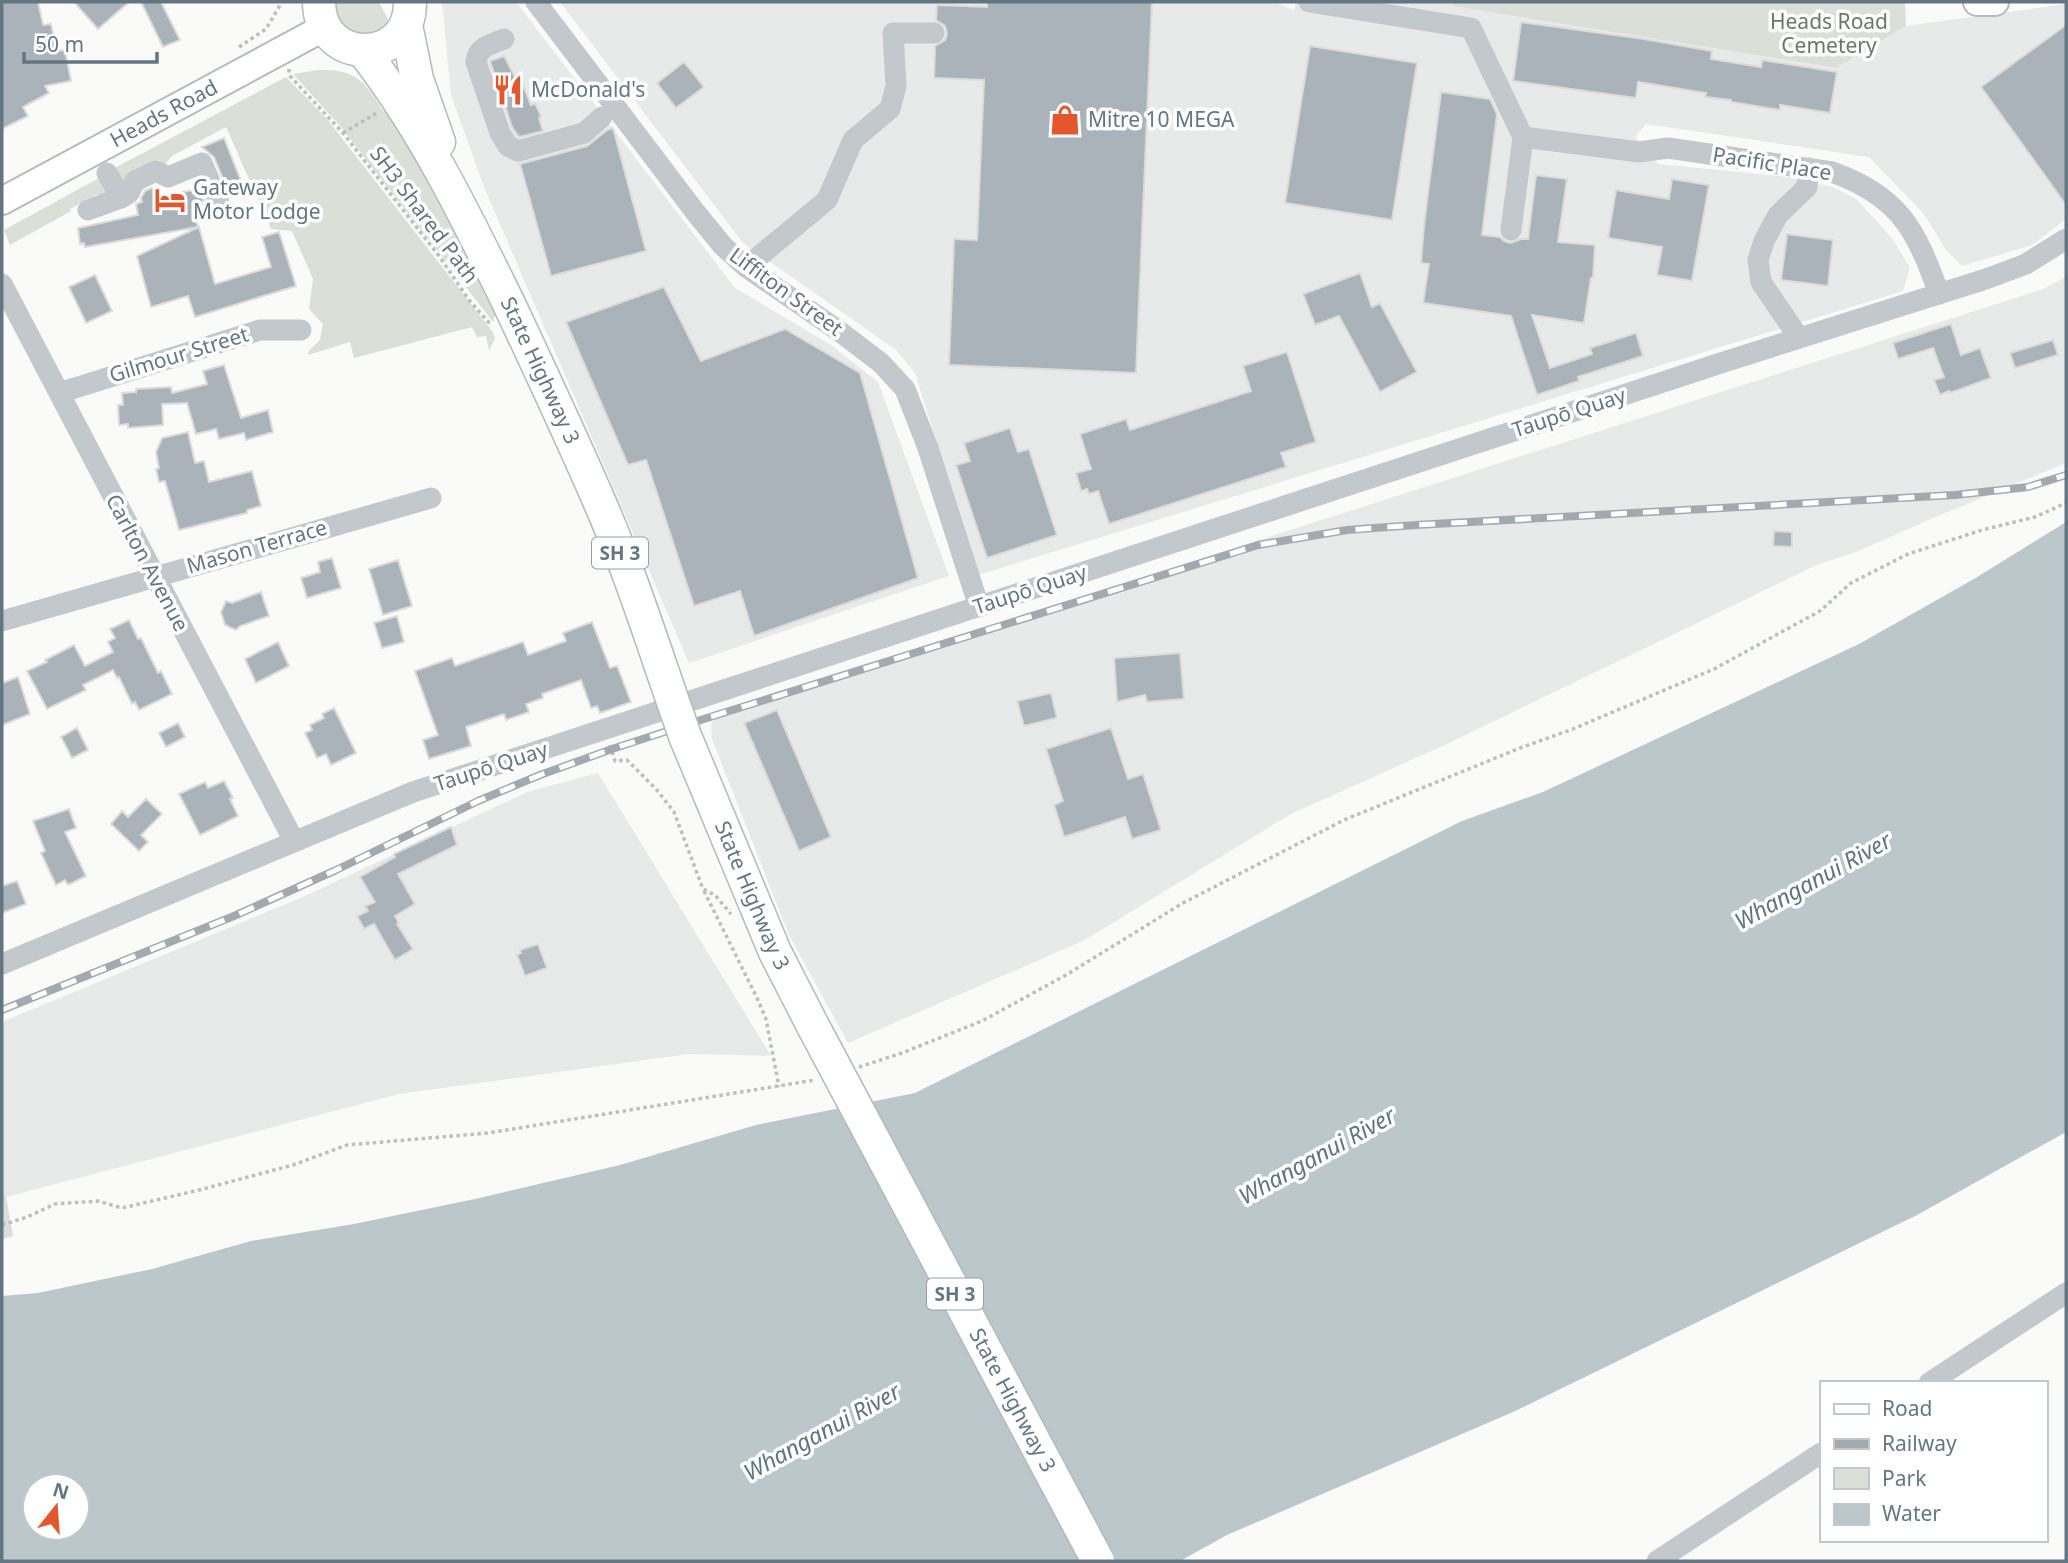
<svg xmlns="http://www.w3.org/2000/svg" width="2068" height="1563" viewBox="0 0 2068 1563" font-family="'Noto Sans',sans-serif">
  <rect width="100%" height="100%" fill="#fafaf8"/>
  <path fill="#e8e9e9" d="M 442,2 L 516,2 L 735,288 L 831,345 L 878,382 L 949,576 L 689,663 L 484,187 L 451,95 Z
    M 560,2 L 1273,2 L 1294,10 L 1296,2 L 1452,2 L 1452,6 L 1836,68 L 1906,26 L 2066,4 L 2066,219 L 2032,245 L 1962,266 L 1946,250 L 1924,214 L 1869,157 L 1646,124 L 1635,137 L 1658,164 L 1781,176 L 1833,187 L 1856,199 L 1892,238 L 1910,268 L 1903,291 L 978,575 L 915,373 L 896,350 L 743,243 Z
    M 2066,277 L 2066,463 L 1926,521 L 1856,552 L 1819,564 L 1449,743 L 1291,814 L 1085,940 L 848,1043 L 789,935 L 712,739 L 711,724 L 719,713 L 2043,289 Z
    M 598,773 L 771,1056 L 689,1054 L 399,1094 L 6,1197 L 2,1190 L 2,1022 L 303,897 L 527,792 Z"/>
  <path fill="#dadfd7" d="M 330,2 L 379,2 L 391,25 L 377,37 L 343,32 Z
    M 1453,2 L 1905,2 L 1906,26 L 1836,68 L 1452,6 Z
    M 319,70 C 357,69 365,82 384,112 L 389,109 L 498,304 L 493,322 L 340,126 L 293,74 Z
    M 286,77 L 327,119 L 492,331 L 495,338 L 489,350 L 486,336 L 477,337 L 472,327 L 354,358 L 350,342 L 308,355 L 309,351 L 320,340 L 323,324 L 309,309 L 313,279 L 292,231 L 271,229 L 226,127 L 172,156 L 165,164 L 159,160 L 131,176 L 125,183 L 113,169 Z
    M 101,177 L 107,194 L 96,195 L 70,209 L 71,211 L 10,245 L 4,230 Z
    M 2,1190 L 6,1197 L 13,1236 L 2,1239 Z"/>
  <path fill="#bbc7cb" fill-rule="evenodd" d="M 2066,522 L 2066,1132 L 1917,1215 L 1513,1412 L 1227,1535 L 1180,1561 L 2,1561 L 2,1296 L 38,1293 L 152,1269 L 251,1241 L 354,1224 L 475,1199 L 620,1165 L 756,1125 L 915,1093 L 1462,821 L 1543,792 L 1859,644 L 1974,579 ZM 35,1486 L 77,1486 L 77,1528 L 35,1528 Z"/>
  <path fill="#aab3b9" stroke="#dcdcda" stroke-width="2" d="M 2,2 L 38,2 L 43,25 L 51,24 L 57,51 L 65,50 L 71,81 L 45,86 L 49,93 L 23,107 L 28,116 L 2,129 Z
    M 74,2 L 129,2 L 98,29 Z
    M 141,2 L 161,2 L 180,40 L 163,47 Z
    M 987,2 L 1152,2 L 1136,373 L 949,365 L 954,239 L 977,240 L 984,80 L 934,78 L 935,46 L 945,40 L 947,34 L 945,26 L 936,20 L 937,5 L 987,7 Z
    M 1521,22 L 1644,39 L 1712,51 L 1711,59 L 1761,67 L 1762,60 L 1837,72 L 1830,113 L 1780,105 L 1780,110 L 1731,102 L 1731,100 L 1705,97 L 1706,93 L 1638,82 L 1636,98 L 1513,81 Z
    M 2066,25 L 2066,205 L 1981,87 Z
    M 1310,46 L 1417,63 L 1392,220 L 1285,203 Z
    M 504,56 L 515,77 L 519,75 L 531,105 L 535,103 L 541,116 L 539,118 L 543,131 L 519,137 L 512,127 L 490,61 Z
    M 684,62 L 704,87 L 676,108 L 657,83 Z
    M 1441,92 L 1490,99 L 1497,114 L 1482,235 L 1500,237 L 1504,241 L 1510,243 L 1521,239 L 1528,239 L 1536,175 L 1567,179 L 1558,242 L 1595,245 L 1593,278 L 1591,278 L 1584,323 L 1532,315 L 1550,368 L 1592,354 L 1590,348 L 1636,333 L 1643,356 L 1578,377 L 1579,381 L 1537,395 L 1511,316 L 1423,303 L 1429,264 L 1421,263 L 1424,225 Z
    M 613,128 L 646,251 L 551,276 L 520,164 L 587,146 L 607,130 Z
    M 224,138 L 243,186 L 228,191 L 214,157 L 202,147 Z
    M 1672,179 L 1709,185 L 1692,281 L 1657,275 L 1662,247 L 1608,238 L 1616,190 L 1669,199 Z
    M 154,187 L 156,197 L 199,189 L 204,201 L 201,202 L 202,205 L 199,206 L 199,210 L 194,211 L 198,227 L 85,247 L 84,243 L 80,244 L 78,228 L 138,215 L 136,204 L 142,202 L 141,198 L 145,191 Z
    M 199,227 L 215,284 L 271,267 L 262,237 L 279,232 L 296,286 L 195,317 L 188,296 L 151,307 L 137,256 Z
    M 1787,234 L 1833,240 L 1828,286 L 1781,280 Z
    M 1360,273 L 1372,307 L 1380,303 L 1417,372 L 1380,392 L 1339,316 L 1315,325 L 1303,294 Z
    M 95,275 L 112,311 L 86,323 L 69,287 Z
    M 664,287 L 701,361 L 785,329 L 860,373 L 918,578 L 754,636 L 740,591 L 694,606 L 646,460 L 628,465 L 566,322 Z
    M 1951,324 L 1961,355 L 1980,348 L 1991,378 L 1950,393 L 1949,391 L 1940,395 L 1934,380 L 1944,377 L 1933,348 L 1898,359 L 1893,343 Z
    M 2053,340 L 2058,355 L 2015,368 L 2010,353 Z
    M 1287,352 L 1316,442 L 1281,453 L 1286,467 L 1109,524 L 1098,491 L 1089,494 L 1087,489 L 1081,491 L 1076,473 L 1091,469 L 1080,434 L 1126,419 L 1130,430 L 1251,391 L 1243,366 Z
    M 224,365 L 241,418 L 268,410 L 273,432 L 246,440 L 244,433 L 219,439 L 216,429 L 196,434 L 187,403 L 162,404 L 163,425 L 128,428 L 128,424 L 119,425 L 118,405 L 123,405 L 122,393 L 136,392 L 136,389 L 171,387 L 172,393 L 207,384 L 203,371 Z
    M 1010,428 L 1018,452 L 1029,449 L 1057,535 L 987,558 L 956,465 L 970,461 L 964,443 Z
    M 188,432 L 195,463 L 204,461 L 209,482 L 252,471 L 261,506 L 247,510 L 247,513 L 179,530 L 165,481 L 159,482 L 156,469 L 159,468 L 156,452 L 162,438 Z
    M 1774,531 L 1792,532 L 1792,547 L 1773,546 Z
    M 332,558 L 341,588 L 307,598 L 301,578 L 320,572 L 318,562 Z
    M 398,560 L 412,606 L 383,615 L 369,569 Z
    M 261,592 L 269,616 L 240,626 L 236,630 L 225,625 L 221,612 L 226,601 L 232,603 Z
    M 397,616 L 404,642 L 382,648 L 374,623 Z
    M 129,620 L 138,639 L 141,638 L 158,673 L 161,671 L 172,694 L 139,710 L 135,702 L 132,704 L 119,677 L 117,678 L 113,670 L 83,685 L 86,690 L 47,709 L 27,671 L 47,662 L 45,660 L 74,645 L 85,666 L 113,652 L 108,642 L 115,638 L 110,629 Z
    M 592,622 L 610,668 L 617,666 L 631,702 L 600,713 L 597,706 L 591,708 L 581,680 L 542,694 L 543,698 L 526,704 L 529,712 L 506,720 L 504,714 L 466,727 L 471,746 L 429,759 L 423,740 L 438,735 L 415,671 L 452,658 L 455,666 L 523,642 L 528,655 L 566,641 L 563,633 Z
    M 278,642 L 289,666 L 256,683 L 245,659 Z
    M 1180,653 L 1184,699 L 1147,702 L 1145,695 L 1117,702 L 1114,658 Z
    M 18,677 L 30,714 L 2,725 L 2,683 Z
    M 1051,693 L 1057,718 L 1024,726 L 1017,701 Z
    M 334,708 L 356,753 L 331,765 L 326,754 L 317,758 L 305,733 L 312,730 L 310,725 L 324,718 L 322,714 Z
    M 777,710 L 831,837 L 799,851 L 744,723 Z
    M 178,723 L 185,737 L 166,747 L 159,733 Z
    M 77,728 L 88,750 L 72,758 L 61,737 Z
    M 1111,728 L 1128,779 L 1143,774 L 1161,830 L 1132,839 L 1125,817 L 1064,837 L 1054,805 L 1063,801 L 1046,749 Z
    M 224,781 L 233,798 L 230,799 L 238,816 L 200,835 L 179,794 L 205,782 L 208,788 Z
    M 146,799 L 162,814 L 141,835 L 148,842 L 139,851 L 111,824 L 122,811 L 128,817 Z
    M 69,809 L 76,828 L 65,832 L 86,876 L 68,885 L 65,880 L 56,885 L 41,853 L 45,851 L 33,821 Z
    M 451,827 L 457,845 L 398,874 L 415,904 L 395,916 L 399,923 L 397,924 L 413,949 L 395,960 L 374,924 L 364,929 L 357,916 L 368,911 L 365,906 L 375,902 L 360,877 L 395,857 L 394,854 Z
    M 17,881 L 26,904 L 2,913 L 2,886 Z
    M 538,944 L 547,968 L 525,976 L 517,955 L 521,953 L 520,950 Z"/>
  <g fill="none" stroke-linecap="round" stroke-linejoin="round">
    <g stroke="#b5babe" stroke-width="30">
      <g id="major">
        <path d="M 1977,2 L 1995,2"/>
        <path id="s1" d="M 2,201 L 325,27"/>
      </g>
    </g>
    <g stroke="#b4b9bd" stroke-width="35">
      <g id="highway">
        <path d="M 319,2 C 319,66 411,66 410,2"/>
        <path d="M 406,25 L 417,79 L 439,142"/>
        <path id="s2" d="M 363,51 C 423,128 466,216 509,304 C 540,370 571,436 600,503 C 627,565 648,629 670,693"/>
        <path id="s3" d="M 685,736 L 775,952 L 813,1026"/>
      </g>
    </g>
    <path stroke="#bbbfc2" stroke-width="3.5" stroke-dasharray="3.5 3.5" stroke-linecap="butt" d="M 239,47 L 266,29 L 282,2
      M 289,69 L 289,75 L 343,133 L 439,256 L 469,300 L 491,325
      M 343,133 L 377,113
      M 610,745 L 615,761 L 627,760 L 656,789 L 674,812 L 703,889 L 715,895 L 731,914
      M 704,891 L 757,998 L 766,1019 L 779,1087
      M 859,1067 L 902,1053 L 982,1021 L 1066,975 L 1183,903 L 1344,820 L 1520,748 L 1573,729 L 1714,669 L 1820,611 L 1851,583 L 1908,554 L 1982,530 L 2035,517 L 2066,503
      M 2,1225 L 27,1217 L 55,1204 L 98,1201 L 122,1208 L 203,1189 L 293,1165 L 347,1145 L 488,1133 L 815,1080"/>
    <path stroke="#c3c8cc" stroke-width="21" d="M 536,2 L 696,213 L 723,246 L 746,267 L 839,331 L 881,363 L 905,389 L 928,448 L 979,607
      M 1309,2 L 1471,28 L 1523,137 L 1511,230
      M 504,39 C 491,44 477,47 476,62 L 500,133 L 508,146 L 518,151 L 584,133 L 602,117
      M 1523,137 L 1639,152 L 1668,148 L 1832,172 C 1899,196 1916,229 1939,294
      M 121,198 L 129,193 L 135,181 L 156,171 L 168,177 L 202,163 L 222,210
      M 88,210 L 121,198 L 107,173
      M 746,267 L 827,200 L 853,140 L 890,109 L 896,86 L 893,33 L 934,33
      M 2,284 L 294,841
      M 1799,338 L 1761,282 L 1758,260 L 1764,241 L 1778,215 L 1807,187 L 1809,168
      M 59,393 L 260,330 L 301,330
      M 2,621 L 431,498
      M 2,964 L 413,792 L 1727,361 L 1986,279 L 2026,264 L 2066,239
      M 1929,1383 L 2066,1293
      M 1657,1561 L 1821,1453"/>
    <use href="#major" stroke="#fff" stroke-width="26"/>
    <use href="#highway" stroke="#fff" stroke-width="32"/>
    <g stroke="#a2aab0" stroke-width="8">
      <path id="rail" d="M 2,1010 L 234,916 L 334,871 L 478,801 L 540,775 L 612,749 L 707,718 L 1258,545 L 1347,530 L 1416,525 L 1955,495 L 2028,487 L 2066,475"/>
    </g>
    <use href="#rail" stroke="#fff" stroke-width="5" stroke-dasharray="16" stroke-linecap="butt"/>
    <g stroke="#b4b9bd" stroke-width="35" stroke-linecap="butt">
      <g id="highway-bridge">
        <path d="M 670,693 L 685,736"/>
        <path id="s4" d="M 813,1026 L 1098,1561"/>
      </g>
    </g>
    <use href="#highway-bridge" stroke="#fff" stroke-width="32"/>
  </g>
  <defs>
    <g id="restaurant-bare" transform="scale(2.415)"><path d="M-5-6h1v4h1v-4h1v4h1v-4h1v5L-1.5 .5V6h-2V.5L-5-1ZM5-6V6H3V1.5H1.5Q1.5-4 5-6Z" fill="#e4572e" stroke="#fff" stroke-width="2.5" paint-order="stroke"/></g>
    <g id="shop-bare" transform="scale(2.415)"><path d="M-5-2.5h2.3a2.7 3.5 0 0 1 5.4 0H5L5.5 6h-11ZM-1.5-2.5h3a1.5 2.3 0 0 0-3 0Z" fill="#e4572e" stroke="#fff" stroke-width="2.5" paint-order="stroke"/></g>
    <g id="hotel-bare" transform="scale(2.415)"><path d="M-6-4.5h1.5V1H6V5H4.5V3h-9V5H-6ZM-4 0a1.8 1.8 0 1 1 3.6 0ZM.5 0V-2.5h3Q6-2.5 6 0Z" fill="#e4572e" stroke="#fff" stroke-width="2.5" paint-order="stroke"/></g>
  </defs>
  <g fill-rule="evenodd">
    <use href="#restaurant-bare" x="508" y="90"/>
    <use href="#shop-bare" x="1065" y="120"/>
    <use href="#hotel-bare" x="170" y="200"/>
  </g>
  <g text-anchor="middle" stroke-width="7" stroke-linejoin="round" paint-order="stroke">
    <g fill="#fff" stroke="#939fa8" stroke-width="2">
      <rect x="592" y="537.5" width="56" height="31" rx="5"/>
      <rect x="927" y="1278.5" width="56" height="31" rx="5"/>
    </g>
    <g font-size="19" font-weight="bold" fill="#657683">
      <text x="620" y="560">SH 3</text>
      <text x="955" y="1301">SH 3</text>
    </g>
    <g font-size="21" fill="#687a64" stroke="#fff">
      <text x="1829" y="29">Heads Road<tspan x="1829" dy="24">Cemetery</tspan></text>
    </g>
    <g font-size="21" fill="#657683" stroke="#fff" text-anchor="start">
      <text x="531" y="97">McDonald's</text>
      <text x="1088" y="127">Mitre 10 MEGA</text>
      <text x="193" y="195">Gateway<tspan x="193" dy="24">Motor Lodge</tspan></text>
    </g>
    <g font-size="21" fill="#657683" stroke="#fff">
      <text dy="7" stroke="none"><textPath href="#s1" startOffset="184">Heads Road</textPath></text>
      <text transform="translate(1772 164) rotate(9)" y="7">Pacific Place</text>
      <text transform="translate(424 215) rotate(53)" y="7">SH3 Shared Path</text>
      <text transform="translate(786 292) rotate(36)" y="7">Liffiton Street</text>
      <text transform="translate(179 355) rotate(-17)" y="7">Gilmour Street</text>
      <text dy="7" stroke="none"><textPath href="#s2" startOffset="366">State Highway 3</textPath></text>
      <text transform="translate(1569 413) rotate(-18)" y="7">Taupō Quay</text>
      <text transform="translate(257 547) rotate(-16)" y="7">Mason Terrace</text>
      <text transform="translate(147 563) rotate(62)" y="7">Carlton Avenue</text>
      <text transform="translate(1030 590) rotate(-18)" y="7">Taupō Quay</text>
      <text transform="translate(491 767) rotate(-18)" y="7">Taupō Quay</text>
      <text dy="7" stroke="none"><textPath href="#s3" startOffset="173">State Highway 3</textPath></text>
      <text dy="7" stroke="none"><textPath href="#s4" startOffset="424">State Highway 3</textPath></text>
    </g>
    <g font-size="23" font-style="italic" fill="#60757c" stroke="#fff">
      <text transform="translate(1813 881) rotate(-29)" y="8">Whanganui River</text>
      <text transform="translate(1317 1156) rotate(-29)" y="8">Whanganui River</text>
      <text transform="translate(822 1432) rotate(-29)" y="8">Whanganui River</text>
    </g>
  </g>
  <rect width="2068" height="1563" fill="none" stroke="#657683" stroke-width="7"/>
  <rect x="1820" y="1381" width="228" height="161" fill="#ffffff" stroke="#c1c8cd" stroke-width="2"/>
  <rect x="1834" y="1404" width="35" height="10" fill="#ffffff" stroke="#c1c8cd" stroke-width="2"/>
  <text x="1882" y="1416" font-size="21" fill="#657683">Road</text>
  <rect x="1834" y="1439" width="35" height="10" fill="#a2aab0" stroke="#c1c8cd" stroke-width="2"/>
  <text x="1882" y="1451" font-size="21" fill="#657683">Railway</text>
  <rect x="1834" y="1468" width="35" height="21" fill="#dadfd7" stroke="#c1c8cd" stroke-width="2"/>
  <text x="1882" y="1486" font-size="21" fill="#657683">Park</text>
  <rect x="1834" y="1504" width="35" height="21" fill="#bbc7cb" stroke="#c1c8cd" stroke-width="2"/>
  <text x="1882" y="1521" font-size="21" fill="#657683">Water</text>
  <g transform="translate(56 1507) rotate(17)"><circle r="33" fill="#ffffff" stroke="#c1c8cd" stroke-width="2"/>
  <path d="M0-5L12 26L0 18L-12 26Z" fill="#e4572e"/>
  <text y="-10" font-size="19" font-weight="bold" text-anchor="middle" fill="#657683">N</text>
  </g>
  <path d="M24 52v10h133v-10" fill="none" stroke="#657683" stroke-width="3.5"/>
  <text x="35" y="52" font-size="21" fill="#657683" stroke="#ffffff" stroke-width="5" paint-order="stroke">50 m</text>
</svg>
